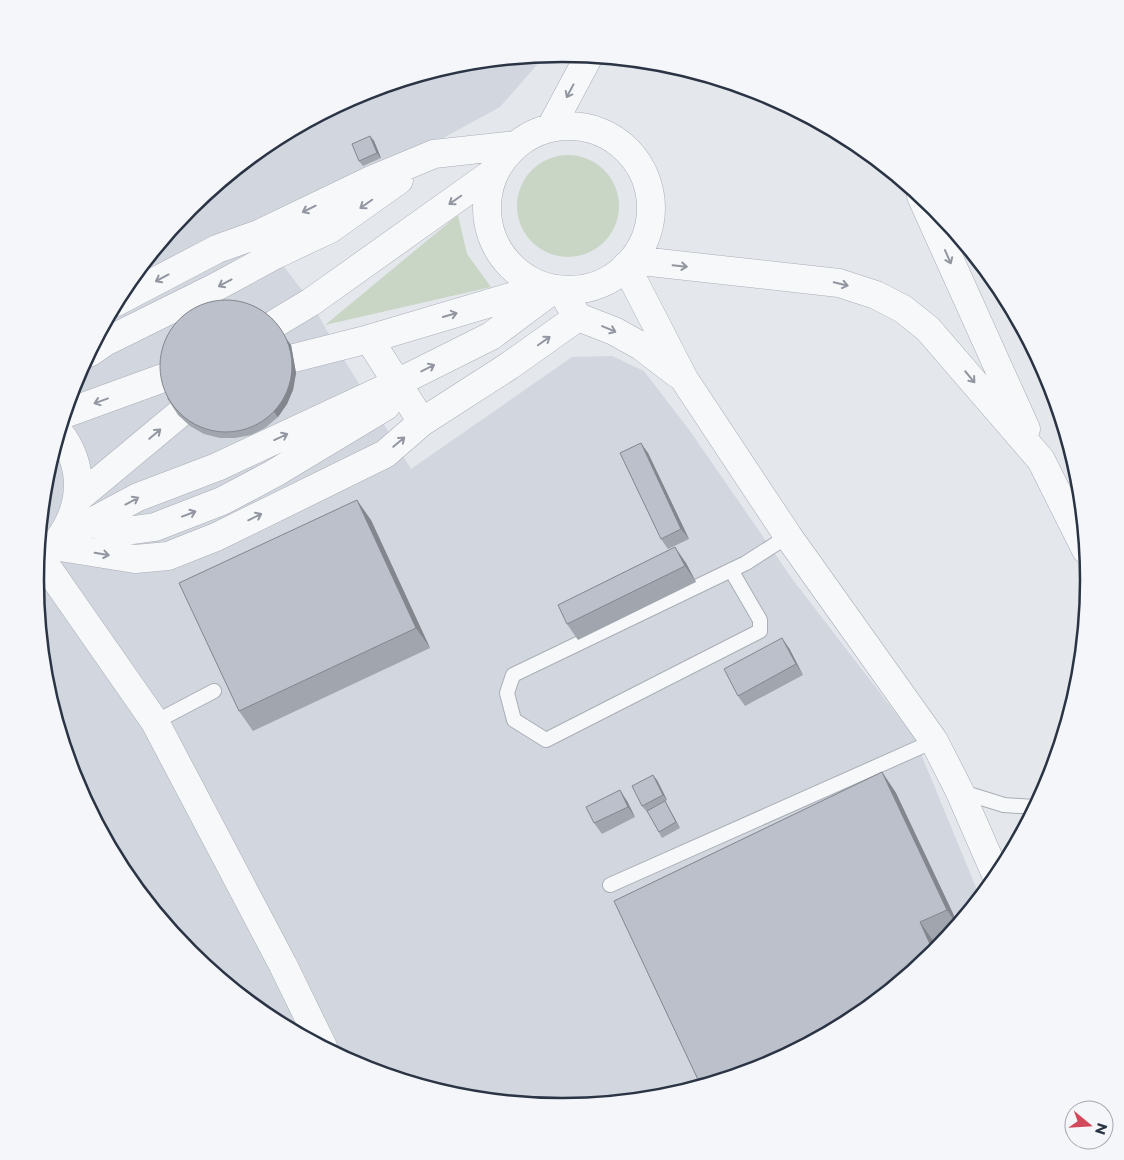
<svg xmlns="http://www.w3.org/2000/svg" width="1124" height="1160" viewBox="0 0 1124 1160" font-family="Montserrat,sans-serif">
  <rect width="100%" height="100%" fill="#e4e7ec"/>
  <path fill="#d2d6de" d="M 544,55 L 536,66 L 500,107 L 379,173 L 275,255 L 311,302 L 336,347 L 368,398 L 411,469 L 572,357 L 612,356 L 644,371 L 690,431 L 793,580 L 914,737 L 980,897 L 934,953 L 763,1067 L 665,1097 L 562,1107 L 459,1097 L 360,1067 L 269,1018 L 189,952 L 124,873 L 75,781 L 45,683 L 35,580 L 45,477 L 75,378 L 124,287 L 190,207 L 269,142 L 361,93 L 459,63 Z"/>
  <path fill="#c9d6c5" d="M517 206a51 51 0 1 1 102 0a51 51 0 1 1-102 0Z
    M 458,215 L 467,254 L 491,287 L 325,325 Z"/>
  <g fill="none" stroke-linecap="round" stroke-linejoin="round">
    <g stroke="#a9aeb7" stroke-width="16">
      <path id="lane" d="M 731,570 L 760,620 L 760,631 L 546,740 L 514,720 L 507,693 L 513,675 L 746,563 L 788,536
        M 155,722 L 214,691
        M 959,791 L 1004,805 L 1035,807
        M 610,885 L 934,741"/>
    </g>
    <g stroke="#a9aeb7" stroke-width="29">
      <path id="street" d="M487 208a82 82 0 1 1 164 0a82 82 0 1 1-164 0Z
        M 551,127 L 589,56
        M 921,196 L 1026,429
        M 632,260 L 839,283 L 876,295 L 903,309 L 928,329 L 1041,460 L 1086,550
        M 626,266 L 684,379 L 788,536 L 934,741 L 959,790 L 997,877
        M 116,302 L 217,249 L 259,234 L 369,181 L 434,154 L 516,145
        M 568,302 L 578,317 L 614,331 L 641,346 L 679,375
        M 276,323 L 311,302 L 495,171
        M 369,339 L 422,422
        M 89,353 L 105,342 L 214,288 L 275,255 L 330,229 L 399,180
        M 294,358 L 369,339 L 544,287
        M 64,414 L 163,378
        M 77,499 L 178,415
        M 91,523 L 126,531 L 155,527 L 222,501 L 273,474 L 386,406
        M 58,540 L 138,497 L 217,467 L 397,383 L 491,336 L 554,289
        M 57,542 C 83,508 86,467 59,432
        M 54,546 L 135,559 L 168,556 L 216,537 L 385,454 L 422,422 L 509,366 L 578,317
        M 40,557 L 155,722 L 283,965 L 323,1047"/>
    </g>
    <use href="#lane" stroke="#f7f8fa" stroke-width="14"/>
    <use href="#street" stroke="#f7f8fa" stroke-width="28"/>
  </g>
  <path fill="#a1a5ae" d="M 370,136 L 374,141 L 381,158 L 363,166 L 359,161 Z
    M 272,318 L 291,345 L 296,373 L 293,390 L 287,404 L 278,417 L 265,428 L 251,435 L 235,438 L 220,438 L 204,434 L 190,426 L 178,415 L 167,398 Z
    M 648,453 L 689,539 L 668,549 L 661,539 Z
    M 371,520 L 430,648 L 253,731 L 239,711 Z
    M 686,563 L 696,582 L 578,640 L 567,624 Z
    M 789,648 L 803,675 L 745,706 L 738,696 Z
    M 882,772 L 896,793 L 958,924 L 949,935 L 934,942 L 614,901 Z
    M 657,780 L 667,800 L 665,802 L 680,828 L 662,838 L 647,811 L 646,811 L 642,806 Z
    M 627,801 L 635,817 L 602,834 L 594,823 Z"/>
  <path fill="#83868d" d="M 370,136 L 374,141 L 381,158 L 377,153 Z
    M 287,340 L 291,345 L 296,373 L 293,390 L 287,404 L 278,417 L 274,412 Z
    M 641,443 L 648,453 L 689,539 L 681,529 Z
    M 357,500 L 371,520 L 430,648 L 416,628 Z
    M 675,547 L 686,563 L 696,582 L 685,566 Z
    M 782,638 L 789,648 L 803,675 L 796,664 Z
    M 882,772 L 896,793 L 958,924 L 957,925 L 947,910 Z
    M 653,775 L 657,780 L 667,800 L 663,795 Z
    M 620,790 L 627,801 L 635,817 L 628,807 Z
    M 665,801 L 668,806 L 680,828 L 676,822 Z
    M 920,922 L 934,942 L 937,950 L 934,953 Z"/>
  <path fill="#bbc0ca" stroke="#83868d" d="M 370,136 L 377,153 L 359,161 L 352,144 Z
    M160 366a66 66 0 1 1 132 0a66 66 0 1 1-132 0Z
    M 641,443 L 681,529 L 661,539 L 620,453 Z
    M 357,500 L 416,628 L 239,711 L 179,583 Z
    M 675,547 L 685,566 L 567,624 L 558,605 Z
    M 782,638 L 796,664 L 738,696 L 724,669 Z
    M 882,772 L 947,910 L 920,922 L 934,953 L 855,1018 L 763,1067 L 701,1086 L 614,901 Z
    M 653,775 L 663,795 L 642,806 L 632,786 Z
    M 620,790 L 628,807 L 594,823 L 586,807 Z
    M 665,801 L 676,822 L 659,832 L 647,811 Z"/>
  <defs><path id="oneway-shaft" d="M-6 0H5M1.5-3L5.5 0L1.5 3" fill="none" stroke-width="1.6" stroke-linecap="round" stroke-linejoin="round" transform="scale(1.25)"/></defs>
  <g stroke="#9196a0">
    <use href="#oneway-shaft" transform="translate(570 91) rotate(118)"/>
    <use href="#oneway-shaft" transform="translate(455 200) rotate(145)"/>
    <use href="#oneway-shaft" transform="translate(366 204) rotate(145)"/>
    <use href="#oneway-shaft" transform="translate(309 209) rotate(154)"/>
    <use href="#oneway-shaft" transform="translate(948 257) rotate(66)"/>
    <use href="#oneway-shaft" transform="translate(680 266) rotate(6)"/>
    <use href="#oneway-shaft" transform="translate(162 278) rotate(152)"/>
    <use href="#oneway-shaft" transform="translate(225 283) rotate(152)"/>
    <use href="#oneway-shaft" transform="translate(841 284) rotate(14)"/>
    <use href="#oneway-shaft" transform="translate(450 315) rotate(-16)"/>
    <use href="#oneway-shaft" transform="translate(609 329) rotate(23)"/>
    <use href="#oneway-shaft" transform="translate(544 341) rotate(-35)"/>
    <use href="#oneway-shaft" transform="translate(428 368) rotate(-27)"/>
    <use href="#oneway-shaft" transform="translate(970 377) rotate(50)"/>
    <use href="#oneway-shaft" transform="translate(101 401) rotate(160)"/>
    <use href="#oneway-shaft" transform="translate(155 434) rotate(-40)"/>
    <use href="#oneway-shaft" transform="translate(281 437) rotate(-25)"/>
    <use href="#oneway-shaft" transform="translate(399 442) rotate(-40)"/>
    <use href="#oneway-shaft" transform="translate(132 501) rotate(-28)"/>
    <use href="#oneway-shaft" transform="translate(189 514) rotate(-21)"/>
    <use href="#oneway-shaft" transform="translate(255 517) rotate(-26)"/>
    <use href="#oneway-shaft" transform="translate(102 554) rotate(9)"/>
  </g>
  <path d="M0 0H1124V1160H0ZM44 580a518 518 0 1 1 1036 0a518 518 0 1 1-1036 0Z" fill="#f4f6f9" fill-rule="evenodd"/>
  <path fill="none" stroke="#2b3445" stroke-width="2.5" d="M44 580a518 518 0 1 1 1036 0a518 518 0 1 1-1036 0Z"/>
  <g transform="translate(1089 1125) rotate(108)"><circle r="24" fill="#f4f6f9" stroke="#a4a8b1"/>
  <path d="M0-4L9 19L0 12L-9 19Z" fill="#d1495b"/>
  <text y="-8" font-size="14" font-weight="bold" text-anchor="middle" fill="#2b3445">N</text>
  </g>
</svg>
